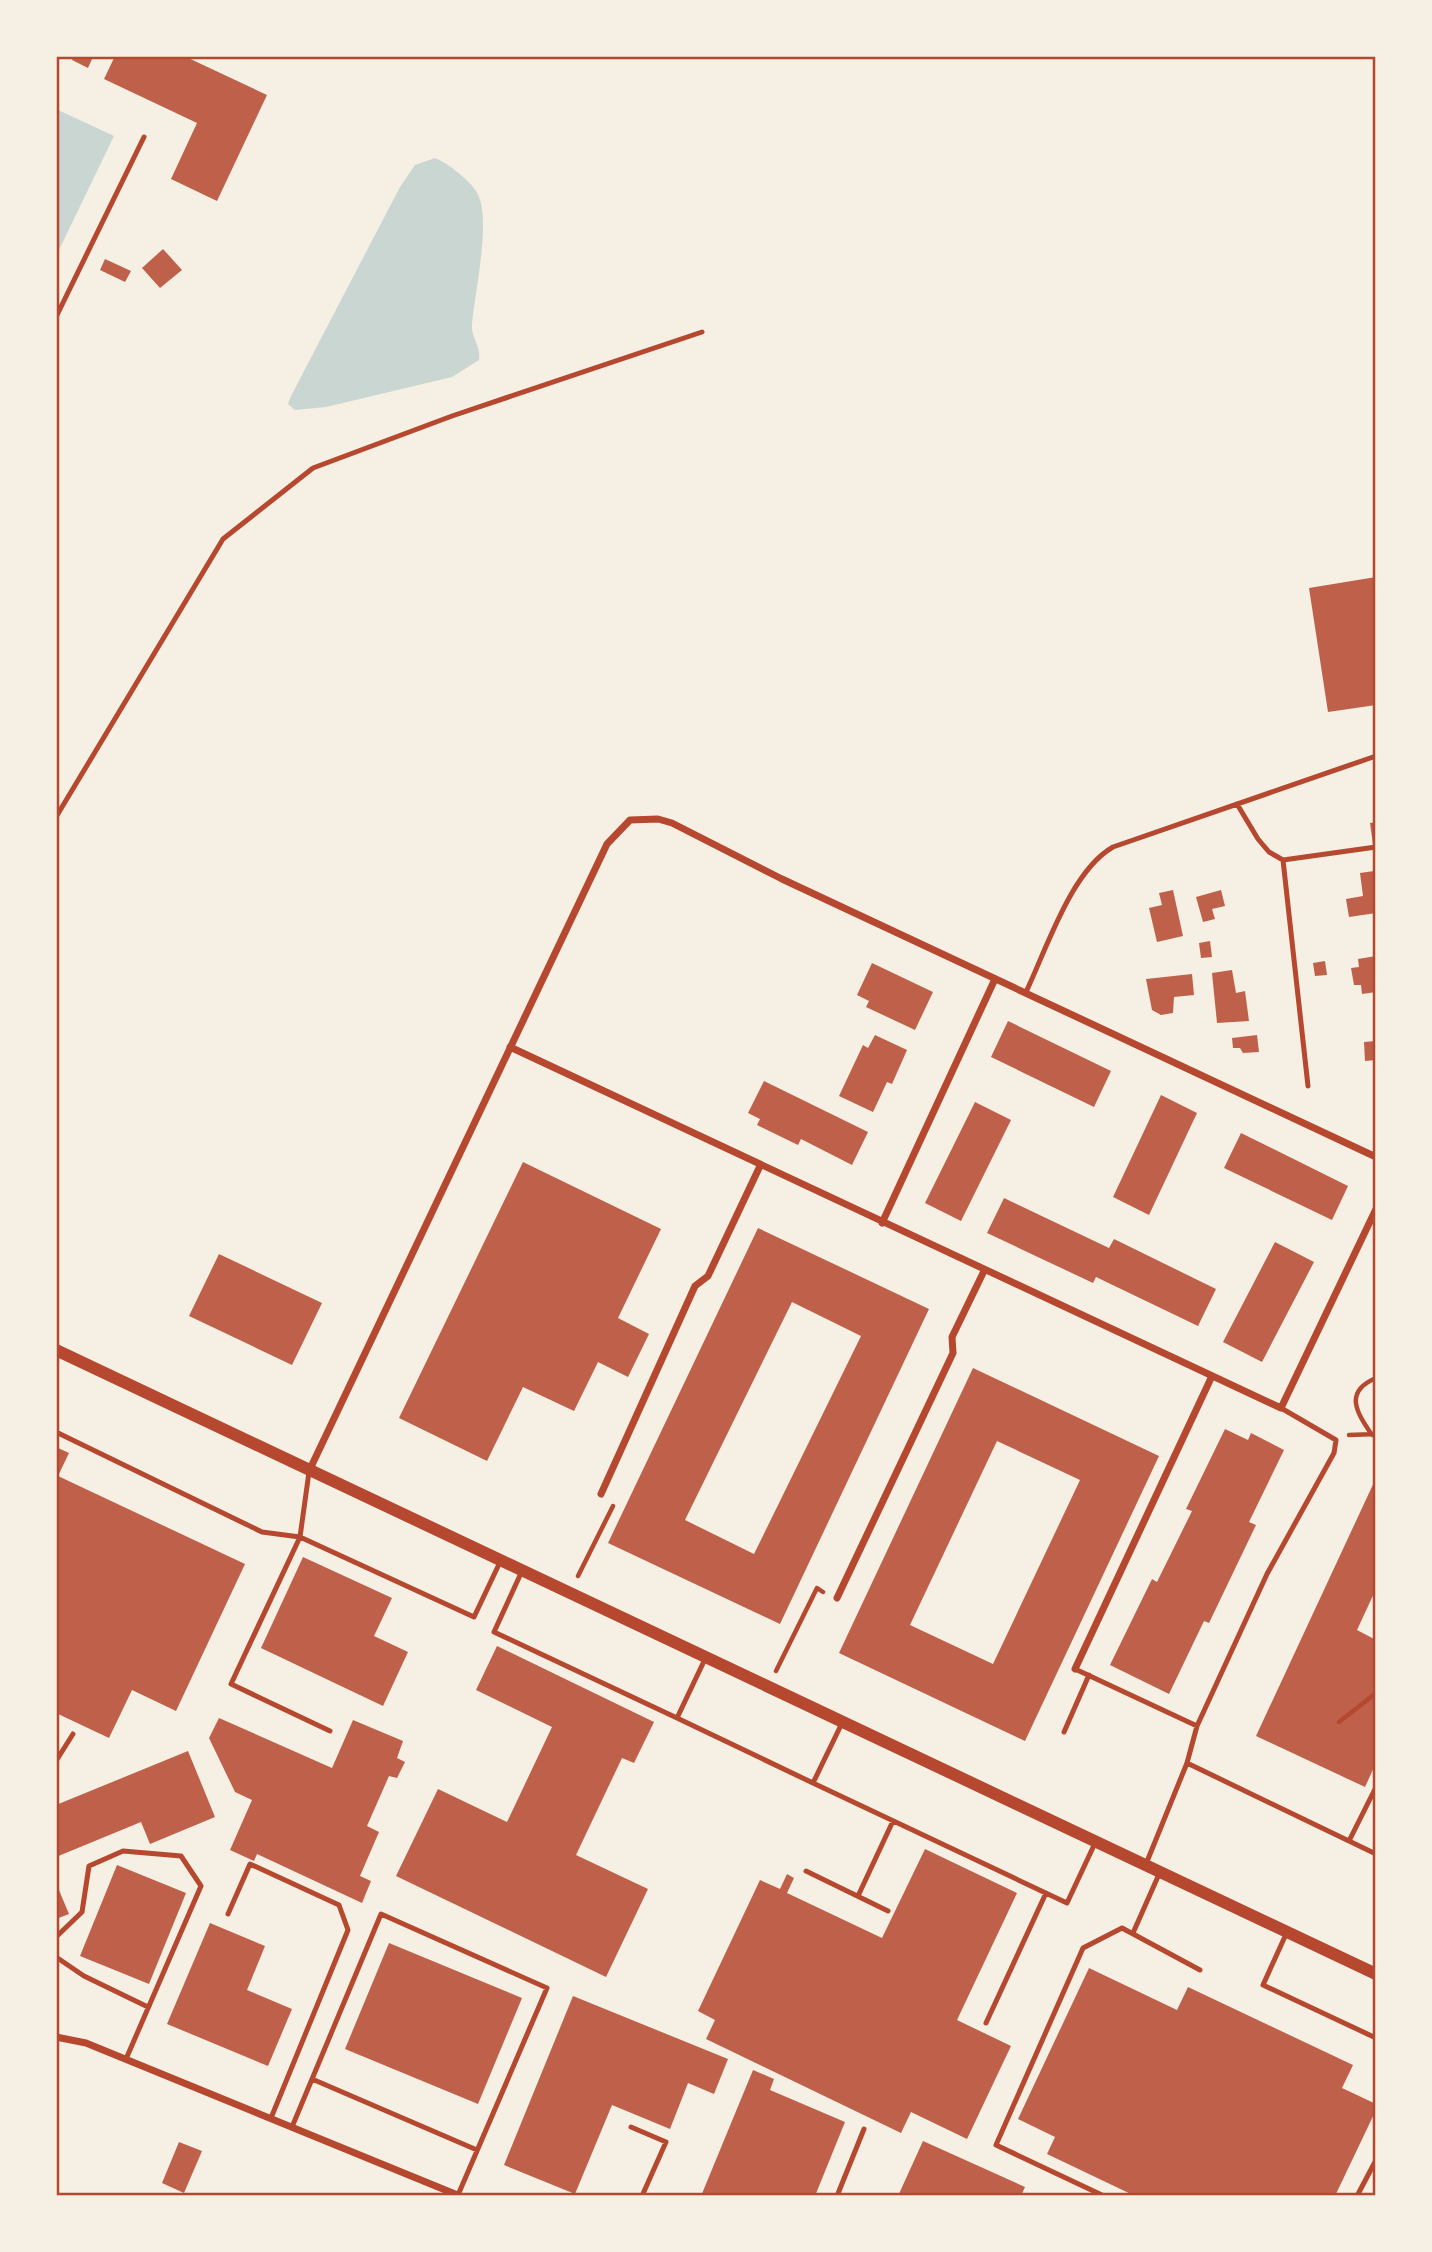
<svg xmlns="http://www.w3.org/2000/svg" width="1432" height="2252" viewBox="0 0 1432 2252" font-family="Lora,serif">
  <rect width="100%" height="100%" fill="#f6efe4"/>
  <path fill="#c9d6d2" d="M 56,109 L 114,136 L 56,256 Z
    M 435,158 C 449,164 467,178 476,191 C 493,215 474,295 472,325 C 471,338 481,346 479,360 L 452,377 L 326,407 L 295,410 L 288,404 L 291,396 L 400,187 L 415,165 Z"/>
  <path fill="#bf614a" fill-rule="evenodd" d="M 74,56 L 85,56 L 92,59 L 88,68 L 72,60 Z
    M 115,56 L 184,56 L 267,95 L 217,201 L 171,179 L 197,123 L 104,79 Z
    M 163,249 L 182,270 L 160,288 L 142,268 Z
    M 105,259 L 131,271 L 125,282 L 100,270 Z
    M 1376,577 L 1376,705 L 1328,712 L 1309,588 Z
    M 1376,822 L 1376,844 L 1373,845 L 1370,823 Z
    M 1374,871 L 1376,913 L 1349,917 L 1346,899 L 1363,896 L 1360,873 Z
    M 1173,890 L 1183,936 L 1157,942 L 1149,908 L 1162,905 L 1159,893 Z
    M 1221,890 L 1225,906 L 1212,909 L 1215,919 L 1203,922 L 1196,897 Z
    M 1210,941 L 1212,957 L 1201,958 L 1199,943 Z
    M 1376,956 L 1376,992 L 1362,994 L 1361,985 L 1354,985 L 1351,968 L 1359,967 L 1358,959 Z
    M 1325,961 L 1327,975 L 1315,976 L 1313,963 Z
    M 872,963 L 933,992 L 915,1030 L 866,1007 L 869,1001 L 857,995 Z
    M 1232,970 L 1236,993 L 1245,991 L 1249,1021 L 1217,1023 L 1212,973 Z
    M 1192,974 L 1194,995 L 1174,997 L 1173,1013 L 1161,1015 L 1152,1010 L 1146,979 Z
    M 1008,1021 L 1111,1071 L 1094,1107 L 991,1057 Z
    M 875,1035 L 907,1050 L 892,1084 L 887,1082 L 873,1112 L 839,1096 L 863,1045 L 868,1048 Z
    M 1257,1035 L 1259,1052 L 1243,1053 L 1240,1048 L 1233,1048 L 1232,1038 Z
    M 1376,1041 L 1376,1060 L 1365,1061 L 1364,1042 Z
    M 764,1081 L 868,1132 L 852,1165 L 801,1139 L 798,1145 L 757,1125 L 760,1119 L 748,1113 Z
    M 1161,1095 L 1197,1113 L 1149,1215 L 1113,1197 Z
    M 975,1102 L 1011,1120 L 961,1221 L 925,1203 Z
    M 1241,1133 L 1348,1186 L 1332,1220 L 1224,1168 Z
    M 523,1162 L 661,1229 L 618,1318 L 649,1334 L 628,1377 L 598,1362 L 574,1411 L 523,1387 L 487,1461 L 399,1418 Z
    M 1004,1198 L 1109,1248 L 1114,1239 L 1216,1289 L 1198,1326 L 1096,1277 L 1093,1283 L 987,1233 Z
    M 758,1228 L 929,1309 L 780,1624 L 608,1543 ZM 792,1302 L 861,1336 L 754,1554 L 685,1520 Z
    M 1275,1242 L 1314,1262 L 1262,1362 L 1223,1342 Z
    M 219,1254 L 322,1303 L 292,1365 L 189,1316 Z
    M 973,1368 L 1159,1456 L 1025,1741 L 839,1653 ZM 997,1441 L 1080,1480 L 993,1664 L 910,1625 Z
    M 1225,1429 L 1248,1440 L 1251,1433 L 1284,1450 L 1249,1522 L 1256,1525 L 1209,1623 L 1204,1621 L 1169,1694 L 1110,1665 L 1152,1579 L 1157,1582 L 1192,1511 L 1186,1509 Z
    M 56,1447 L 69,1453 L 58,1476 L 245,1564 L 176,1711 L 132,1690 L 109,1738 L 56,1713 Z
    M 1376,1478 L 1376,1589 L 1357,1630 L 1376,1640 L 1376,1763 L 1365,1787 L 1256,1736 Z
    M 303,1557 L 392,1598 L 374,1636 L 408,1652 L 383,1706 L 261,1648 Z
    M 497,1646 L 654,1722 L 634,1763 L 622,1758 L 576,1855 L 648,1889 L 606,1977 L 396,1876 L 438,1789 L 507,1822 L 552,1727 L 476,1690 Z
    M 219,1718 L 332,1768 L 353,1720 L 403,1741 L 397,1758 L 405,1762 L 397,1778 L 389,1776 L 367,1826 L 379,1832 L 360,1876 L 371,1881 L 362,1903 L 257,1854 L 254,1861 L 230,1850 L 252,1800 L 235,1792 L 209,1738 Z
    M 188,1751 L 215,1817 L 150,1844 L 141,1822 L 56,1857 L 56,1805 Z
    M 925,1849 L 1017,1893 L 957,2020 L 1011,2046 L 967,2139 L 911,2112 L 901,2133 L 706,2039 L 715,2020 L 698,2011 L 760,1880 L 780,1889 L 787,1874 L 794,1878 L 787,1893 L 882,1938 Z
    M 117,1865 L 186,1893 L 149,1984 L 80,1956 Z
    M 56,1883 L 69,1914 L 56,1919 Z
    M 210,1923 L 265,1946 L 247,1990 L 292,2009 L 268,2066 L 167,2024 Z
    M 389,1943 L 522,1998 L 478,2104 L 345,2049 Z
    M 1089,1968 L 1177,2010 L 1188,1987 L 1353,2065 L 1342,2088 L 1376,2104 L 1376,2110 L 1335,2196 L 1135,2196 L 1047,2154 L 1055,2137 L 1018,2119 Z
    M 573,1996 L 728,2059 L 714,2094 L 688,2083 L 670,2129 L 612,2105 L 575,2194 L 504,2165 Z
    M 753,2070 L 774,2079 L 770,2090 L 845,2122 L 815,2196 L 701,2196 Z
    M 923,2141 L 1025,2187 L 1021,2196 L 898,2196 Z
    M 179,2142 L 202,2151 L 184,2193 L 162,2183 Z"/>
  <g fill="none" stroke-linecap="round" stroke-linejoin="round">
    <path stroke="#b5482f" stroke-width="4.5" d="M 1349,1435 L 1376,1434
      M 1372,1435 C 1357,1413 1343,1392 1376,1378
      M 578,1576 L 613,1506
      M 776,1671 L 817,1588 L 823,1592
      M 1339,1722 L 1376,1693"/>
    <path stroke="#b5482f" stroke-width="5" d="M 56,317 L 144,137
      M 1237,804 L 1258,839 L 1269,852 L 1283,860 L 1376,847
      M 56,817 L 223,539 L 313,468 L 452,416 L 702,332
      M 1283,860 L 1308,1086
      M 1026,992 C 1047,948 1071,871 1113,847 L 1376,756
      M 56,1432 L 262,1532 L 300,1537 L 309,1472
      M 522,1571 L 494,1632 L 677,1718
      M 706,1657 L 677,1718 L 813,1783 L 843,1721
      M 1075,1669 L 1197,1726
      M 330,1731 L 231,1684 L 300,1537 L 474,1617 L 501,1560
      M 1064,1732 L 1089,1675
      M 56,1761 L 73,1734
      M 1187,1763 L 1376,1854
      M 813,1783 L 1067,1903 L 1096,1841
      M 1349,1841 L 1376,1787
      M 1146,1864 L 1187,1763 L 1197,1726 L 1267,1574 L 1334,1453 L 1336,1440 L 1281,1408
      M 806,1871 L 888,1911
      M 858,1896 L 893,1821
      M 228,1914 L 250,1864 L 339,1905 L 348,1930 L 271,2118
      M 1287,1932 L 1263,1985 L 1376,2038
      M 1133,1933 L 1160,1872
      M 56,1937 L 82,1912 L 89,1866 L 123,1851 L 181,1856 L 201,1886 L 126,2059
      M 56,1957 L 84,1976 L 148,2007
      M 986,2023 L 1046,1893
      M 312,2079 L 477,2150
      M 292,2127 L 381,1914 L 547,1988 L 458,2195
      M 631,2127 L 666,2142 L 642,2196
      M 837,2196 L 864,2129
      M 1104,2196 L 996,2145 L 1083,1948 L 1122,1928 L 1200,1970
      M 1357,2196 L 1376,2160"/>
    <path stroke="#b5482f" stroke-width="7" d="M 510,1047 L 1281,1408 L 1376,1209
      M 882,1223 L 995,979
      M 310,1469 L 607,844 L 630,820 L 658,819 L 672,823 L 782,879 L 1376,1157
      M 601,1494 L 695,1286 L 708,1276 L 760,1166
      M 837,1598 L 953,1353 L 952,1337 L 984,1271
      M 1075,1669 L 1212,1376
      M 56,2037 L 86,2043 L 460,2196"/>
    <path stroke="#b5482f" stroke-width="12" d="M 56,1350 L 1376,1974"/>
  </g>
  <rect width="1432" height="2252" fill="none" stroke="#f6efe4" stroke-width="116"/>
  <rect x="58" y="58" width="1316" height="2136" fill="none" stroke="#b5482f" stroke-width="2.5"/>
</svg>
